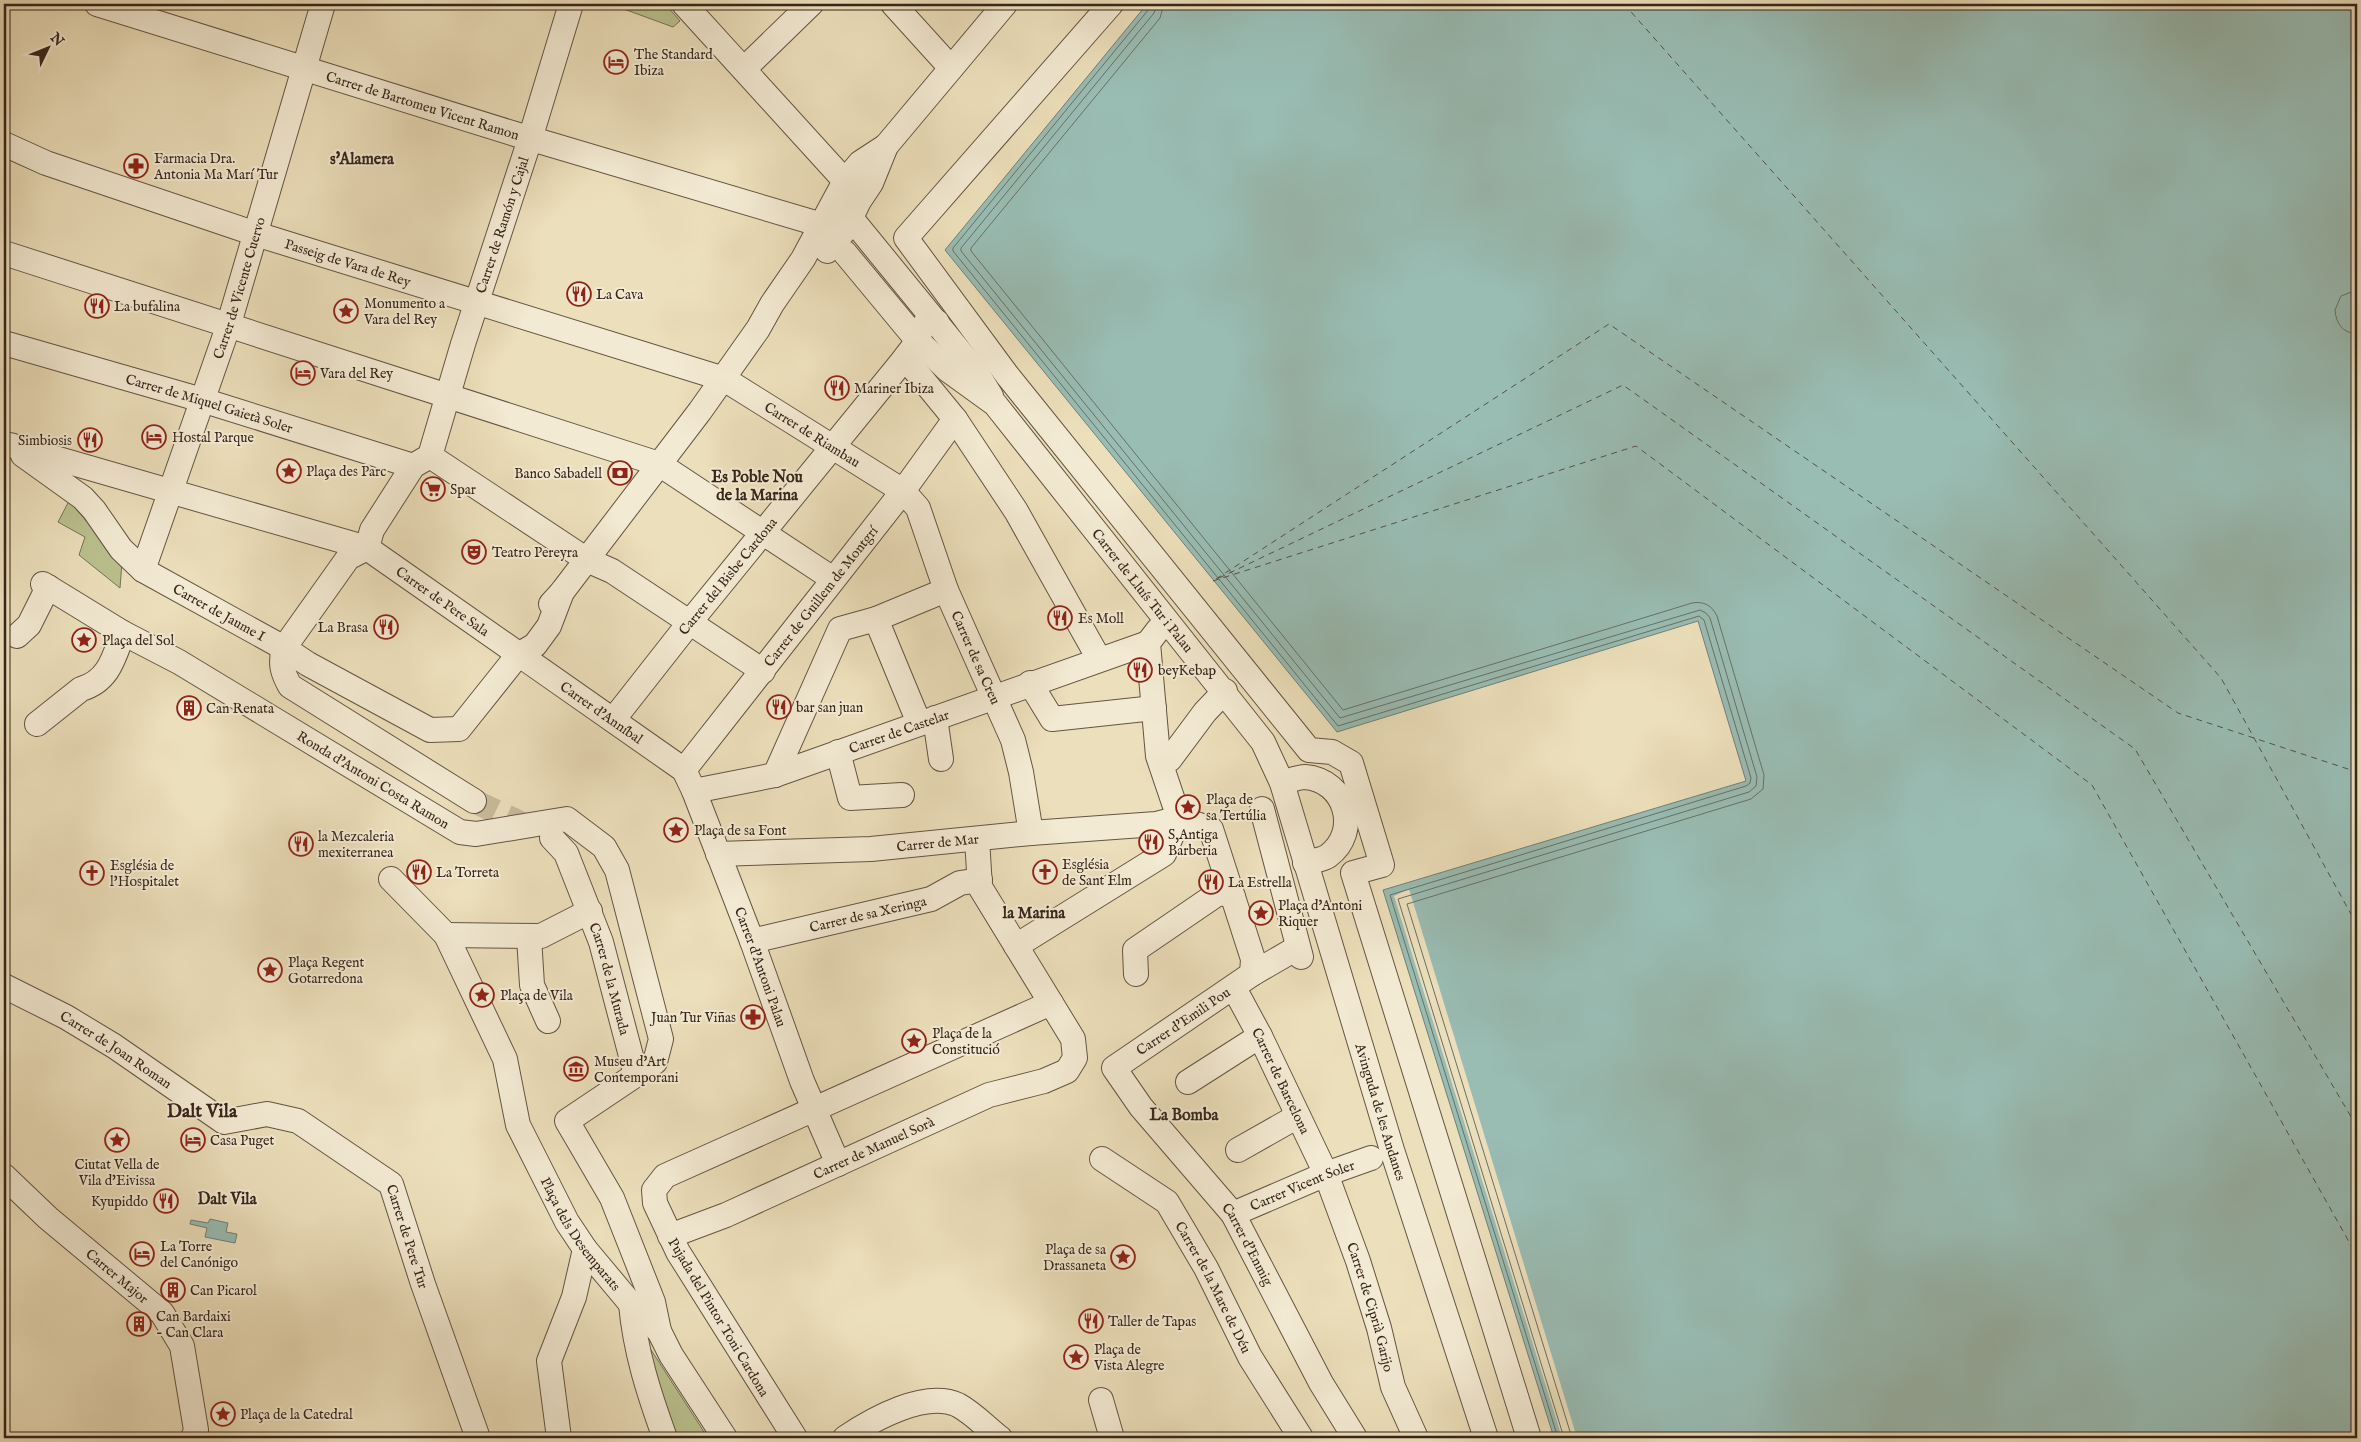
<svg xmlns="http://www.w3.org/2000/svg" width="2361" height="1442" viewBox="0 0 2361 1442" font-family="'IM FELL English',serif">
  <rect width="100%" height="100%" fill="#ecdfbb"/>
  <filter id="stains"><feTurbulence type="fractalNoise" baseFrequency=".004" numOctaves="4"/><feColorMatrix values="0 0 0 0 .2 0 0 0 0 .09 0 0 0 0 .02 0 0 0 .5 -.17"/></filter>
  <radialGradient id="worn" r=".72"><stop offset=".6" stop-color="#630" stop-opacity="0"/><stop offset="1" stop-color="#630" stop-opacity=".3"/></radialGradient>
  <path fill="#bac18e" stroke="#787354" d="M 610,4 L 665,4 L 680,21 L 673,27 Z
    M 69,501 L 122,562 L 120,588 L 79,555 L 85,537 L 58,522 Z
    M 646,1342 L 708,1438 L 672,1438 Z"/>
  <path fill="#99bcb3" stroke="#718076" d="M 1147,4 L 2357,4 L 2357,309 L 2353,310 L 2357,322 L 2357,1438 L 1554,1438 L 1383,890 L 1746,781 L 1698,621 L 1337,732 L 945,250 Z
    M 210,1219 L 228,1223 L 226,1232 L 237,1234 L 235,1243 L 205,1237 L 207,1228 L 190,1224 L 191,1220 L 208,1223 Z"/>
  <path fill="#ecdfbb" d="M 1409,889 L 1577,1438 L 1562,1438 L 1394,896 Z"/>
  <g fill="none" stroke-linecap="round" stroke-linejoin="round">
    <path stroke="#687067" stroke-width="1" d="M 1151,4 L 1149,9 L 953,248 L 953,251 L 1338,726 L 1699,616 L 1704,620 L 1751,778 L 1750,783 L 1746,786 L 1390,895 L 1558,1438
      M 1157,4 L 1154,13 L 961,248 L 961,251 L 1340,718 L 1700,610 L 1706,613 L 1710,618 L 1757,777 L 1756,786 L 1749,792 L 1398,899 L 1564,1438
      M 1164,4 L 1160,18 L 971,248 L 971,251 L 1343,710 L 1692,603 C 1703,601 1712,605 1717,616 L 1764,775 L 1763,789 L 1751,799 L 1407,904 L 1572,1438
      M 2357,290 L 2341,296 L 2335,310 C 2336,324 2343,333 2357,334"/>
    <path stroke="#545249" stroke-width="1" stroke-dasharray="6 5" stroke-linecap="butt" d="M 1624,4 L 2221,678 L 2357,925
      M 1219,578 L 1623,385 L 2135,749 L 2357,1127
      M 1216,579 L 1609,324 L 2178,713 L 2357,772
      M 1213,581 L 1636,446 L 2092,785 L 2357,1256"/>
    <path stroke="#c8ba9b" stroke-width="24" stroke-dasharray="24 12" stroke-linecap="butt" d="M 474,801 L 535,830"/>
    <g stroke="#645443" stroke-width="26">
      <g id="minor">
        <path id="s1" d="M 97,4 L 515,134 L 822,225 L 837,241"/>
        <path d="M 684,4 L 845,181"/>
        <path d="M 893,4 L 951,68"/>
        <path d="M 1111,4 L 906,238 L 1007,375 L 1309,750 L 1332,752 L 1351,763 L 1382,865 L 1353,873 L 1529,1438"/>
        <path d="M 744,69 L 811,4"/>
        <path id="s2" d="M 4,144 L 46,163 L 256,234 L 724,379 L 903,491 L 918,508 L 946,590 L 1013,740 L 1021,772 L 1031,833"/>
        <path d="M 851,218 L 975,370 L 991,396"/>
        <path d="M 827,251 L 845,230 L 859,201 L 871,183 L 886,146 L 1005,4"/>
        <path d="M 4,253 L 659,464 L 833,579"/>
        <path id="s3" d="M 845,253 L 918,341 L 948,370 L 995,404 L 1263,742 L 1282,783 L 1392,1150 L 1486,1438"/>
        <path id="s4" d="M 4,343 L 202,400 L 413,466"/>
        <path d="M 905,358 L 955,419 L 1016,511 L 1099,659"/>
        <path id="s5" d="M 10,445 L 367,548 L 684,770 L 694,791 L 752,941 L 802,1081 L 838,1164"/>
        <path id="s6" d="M 23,455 L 83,498 L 94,510 L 121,549 L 143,570 L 284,648 L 308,664 L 430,730 L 459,729 L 518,655 L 535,645 L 549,626 L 562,592"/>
        <path d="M 430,456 L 587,560 L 612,571 L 763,671"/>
        <path id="s7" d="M 143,570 L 228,327 L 323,4"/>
        <path id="s8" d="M 43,584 L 123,633 L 179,662 L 460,832 L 476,834 L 567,819 L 604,847 L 617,870 L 661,1039 L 655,1062 L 567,1121 L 612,1198 L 653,1302 L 659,1331 L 671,1355 L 725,1438"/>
        <path d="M 551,604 L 562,592 L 700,411 L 758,329 L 772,304 L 803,259 L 845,181 L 860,163 L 886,146"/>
        <path d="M 876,619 L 919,723"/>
        <path d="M 17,636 L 29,625 L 48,587"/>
        <path d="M 1030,683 L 1052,719 L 1154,708"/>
        <path d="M 935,718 L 941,759"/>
        <path id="s9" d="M 613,720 L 690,622 L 905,358 C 908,353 914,347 917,342 C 921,333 919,328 928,321 L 937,322"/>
        <path d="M 37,724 L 81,689 C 109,681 114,657 123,633"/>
        <path d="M 838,752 L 850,798 L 902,795"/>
        <path d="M 1170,759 L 1205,712 L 1225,691"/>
        <path id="s10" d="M 684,770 L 903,491 L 955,419"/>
        <path d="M 775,775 L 840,629 L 876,619 L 946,590"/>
        <path d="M 1282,783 C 1289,781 1298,777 1305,777 C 1346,780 1361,832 1328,856 C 1322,860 1312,861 1305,863"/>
        <path id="s11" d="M 694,791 L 775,775 L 1148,643"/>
        <path id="s12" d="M 474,801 L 290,686 C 282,672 280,663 284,648 L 348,558 L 367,548 L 372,530 L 413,466 L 430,456 L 463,344 L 530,139 L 571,4"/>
        <path d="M 1262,809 L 1301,957"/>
        <path id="s13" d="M 552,838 L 566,853 L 601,942 L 636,1075"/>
        <path id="s14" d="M 718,854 L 871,849 L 1031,833 L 1156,824 L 1179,818 L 1211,829 L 1233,897"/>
        <path id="s15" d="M 391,879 L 446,935 L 505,1059 L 518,1125 L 567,1222 L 585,1249 L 631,1304 L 659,1331"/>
        <path d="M 446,935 L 541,936 L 590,911"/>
        <path d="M 529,937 L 532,985 L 548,1021"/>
        <path id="s16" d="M 752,941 L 931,899 L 960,883 L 980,880"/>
        <path d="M 1016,946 L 1164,854 L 1179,818 L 1158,756 L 1148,643 L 1158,630"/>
        <path id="s17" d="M 1297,948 L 1252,974 L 1114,1068 L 1141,1107 L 1233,1214 L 1321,1383 L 1355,1438"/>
        <path d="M 1136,974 L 1135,950 L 1220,892 L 1233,897 L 1253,959 L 1252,974"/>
        <path id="s18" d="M 4,986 L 66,1017 L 114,1046 L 224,1122 L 267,1114 L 298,1121 L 391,1184 L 423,1284 L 478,1438"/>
        <path id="s19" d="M 1234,988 L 1260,1036 L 1326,1174 L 1358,1261 L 1379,1328 L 1393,1387 L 1416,1438"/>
        <path d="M 1188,1082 L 1260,1036"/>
        <path d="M 1238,1150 L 1298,1116"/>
        <path id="s20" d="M 1102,1159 L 1167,1202 L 1206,1268 L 1250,1357 L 1301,1438"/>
        <path id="s21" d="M 4,1176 L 48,1218 L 162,1313 L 182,1346 L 196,1430 L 193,1438"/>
        <path id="s22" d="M 1233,1214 L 1326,1174 L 1371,1158"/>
        <path id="s23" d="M 670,1236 L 726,1215 L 989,1095 L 1044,1081 L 1067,1071 L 1075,1058 L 1073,1039 L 980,887 L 977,839"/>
        <path d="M 631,1304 C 635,1351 649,1394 665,1438"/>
        <path d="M 1101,1400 L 1112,1438"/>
        <path d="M 559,1438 L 549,1361 L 574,1297 L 585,1249"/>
        <path d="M 795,1438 L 678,1252 L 655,1203 L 654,1190 L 665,1176 L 1051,1003"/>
        <path d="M 845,1438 C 873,1419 925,1390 958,1405 C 973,1413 987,1428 1000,1438"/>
      </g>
    </g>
    <use href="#minor" stroke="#f3ead3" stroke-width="24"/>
  </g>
  <defs>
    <g id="hotel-ring" transform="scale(1.25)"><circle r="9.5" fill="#f3ead3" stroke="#8f2418" stroke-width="1.5"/><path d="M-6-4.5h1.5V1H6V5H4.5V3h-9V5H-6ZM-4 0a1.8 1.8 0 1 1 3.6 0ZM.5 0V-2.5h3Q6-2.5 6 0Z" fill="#8f2418"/></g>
    <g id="pharmacy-ring" transform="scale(1.25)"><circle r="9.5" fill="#f3ead3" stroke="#8f2418" stroke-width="1.5"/><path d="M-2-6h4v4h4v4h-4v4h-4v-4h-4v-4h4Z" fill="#8f2418"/></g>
    <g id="restaurant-ring" transform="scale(1.25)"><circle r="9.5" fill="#f3ead3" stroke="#8f2418" stroke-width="1.5"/><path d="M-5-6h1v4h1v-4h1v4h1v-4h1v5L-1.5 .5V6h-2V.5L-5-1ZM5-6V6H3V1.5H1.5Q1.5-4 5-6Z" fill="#8f2418"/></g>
    <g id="sight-ring" transform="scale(1.25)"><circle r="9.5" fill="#f3ead3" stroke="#8f2418" stroke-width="1.5"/><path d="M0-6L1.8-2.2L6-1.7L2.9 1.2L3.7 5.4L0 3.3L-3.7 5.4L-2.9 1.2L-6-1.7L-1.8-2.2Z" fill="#8f2418"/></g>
    <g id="bank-ring" transform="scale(1.25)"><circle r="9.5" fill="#f3ead3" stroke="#8f2418" stroke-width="1.5"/><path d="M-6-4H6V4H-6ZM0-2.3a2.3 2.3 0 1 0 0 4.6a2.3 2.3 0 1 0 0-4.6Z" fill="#8f2418"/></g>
    <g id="supermarket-ring" transform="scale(1.25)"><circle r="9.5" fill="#f3ead3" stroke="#8f2418" stroke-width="1.5"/><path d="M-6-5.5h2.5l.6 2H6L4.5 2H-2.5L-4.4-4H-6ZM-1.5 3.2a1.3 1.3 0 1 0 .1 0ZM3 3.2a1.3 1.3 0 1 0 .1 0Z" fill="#8f2418"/></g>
    <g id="theatre-ring" transform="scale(1.25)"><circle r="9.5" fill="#f3ead3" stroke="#8f2418" stroke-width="1.5"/><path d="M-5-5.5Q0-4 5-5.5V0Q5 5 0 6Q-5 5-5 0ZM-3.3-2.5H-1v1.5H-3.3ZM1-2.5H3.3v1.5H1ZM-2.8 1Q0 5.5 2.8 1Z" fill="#8f2418"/></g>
    <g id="building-ring" transform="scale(1.25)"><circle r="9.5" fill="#f3ead3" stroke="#8f2418" stroke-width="1.5"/><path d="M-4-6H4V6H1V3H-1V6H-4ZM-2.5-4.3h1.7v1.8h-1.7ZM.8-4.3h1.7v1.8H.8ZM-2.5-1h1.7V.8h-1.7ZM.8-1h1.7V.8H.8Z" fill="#8f2418"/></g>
    <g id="church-ring" transform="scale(1.25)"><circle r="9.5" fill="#f3ead3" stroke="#8f2418" stroke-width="1.5"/><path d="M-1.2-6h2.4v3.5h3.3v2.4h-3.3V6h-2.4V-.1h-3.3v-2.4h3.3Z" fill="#8f2418"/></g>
    <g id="museum-ring" transform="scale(1.25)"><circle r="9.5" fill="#f3ead3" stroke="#8f2418" stroke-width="1.5"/><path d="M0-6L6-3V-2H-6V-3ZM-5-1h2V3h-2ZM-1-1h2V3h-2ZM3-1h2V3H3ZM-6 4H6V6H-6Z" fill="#8f2418"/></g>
  </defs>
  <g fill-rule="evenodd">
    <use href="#hotel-ring" x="616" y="62"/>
    <use href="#pharmacy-ring" x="136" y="166"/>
    <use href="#restaurant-ring" x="579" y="294"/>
    <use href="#restaurant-ring" x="97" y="306"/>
    <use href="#sight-ring" x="346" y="311"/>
    <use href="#hotel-ring" x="303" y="373"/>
    <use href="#restaurant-ring" x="837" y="388"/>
    <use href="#hotel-ring" x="154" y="437"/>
    <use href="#restaurant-ring" x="90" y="440"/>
    <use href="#sight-ring" x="289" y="471"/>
    <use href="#bank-ring" x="620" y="473"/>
    <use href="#supermarket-ring" x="433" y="489"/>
    <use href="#theatre-ring" x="474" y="552"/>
    <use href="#restaurant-ring" x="1060" y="618"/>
    <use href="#restaurant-ring" x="386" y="627"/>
    <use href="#sight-ring" x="84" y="640"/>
    <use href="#restaurant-ring" x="1140" y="670"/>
    <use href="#restaurant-ring" x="779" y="707"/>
    <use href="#building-ring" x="189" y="708"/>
    <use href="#sight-ring" x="1188" y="807"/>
    <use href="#sight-ring" x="676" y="830"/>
    <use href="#restaurant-ring" x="1151" y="842"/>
    <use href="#restaurant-ring" x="301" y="844"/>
    <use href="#restaurant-ring" x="419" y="872"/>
    <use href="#church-ring" x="1045" y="872"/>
    <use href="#church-ring" x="92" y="873"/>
    <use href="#restaurant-ring" x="1211" y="882"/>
    <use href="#sight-ring" x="1261" y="913"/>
    <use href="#sight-ring" x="270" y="970"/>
    <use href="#sight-ring" x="482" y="995"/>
    <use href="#pharmacy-ring" x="753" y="1017"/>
    <use href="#sight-ring" x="914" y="1041"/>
    <use href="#museum-ring" x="576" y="1069"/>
    <use href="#sight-ring" x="117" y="1140"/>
    <use href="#hotel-ring" x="193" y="1140"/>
    <use href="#restaurant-ring" x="166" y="1201"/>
    <use href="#hotel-ring" x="142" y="1254"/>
    <use href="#sight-ring" x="1123" y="1257"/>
    <use href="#building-ring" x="173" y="1290"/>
    <use href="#restaurant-ring" x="1091" y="1321"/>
    <use href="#building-ring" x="139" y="1324"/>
    <use href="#sight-ring" x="1076" y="1357"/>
    <use href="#sight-ring" x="223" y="1414"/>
  </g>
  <g text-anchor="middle" stroke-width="4" stroke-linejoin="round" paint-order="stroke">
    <g font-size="14" fill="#36251b" stroke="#f3ead3" text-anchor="start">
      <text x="634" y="59">The Standard<tspan x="634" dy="16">Ibiza</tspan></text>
      <text x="154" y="163">Farmacia Dra.<tspan x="154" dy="16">Antonia Ma Marí Tur</tspan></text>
      <text x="596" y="299">La Cava</text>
      <text x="364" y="308">Monumento a<tspan x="364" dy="16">Vara del Rey</tspan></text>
      <text x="114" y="311">La bufalina</text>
      <text x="320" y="378">Vara del Rey</text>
      <text x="854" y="393">Mariner Ibiza</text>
      <text x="172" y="442">Hostal Parque</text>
      <text x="72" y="445" text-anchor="end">Simbiosis</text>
      <text x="306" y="476">Plaça des Parc</text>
      <text x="602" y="478" text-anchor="end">Banco Sabadell</text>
      <text x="450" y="494">Spar</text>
      <text x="492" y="557">Teatro Pereyra</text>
      <text x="1078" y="623">Es Moll</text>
      <text x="368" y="632" text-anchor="end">La Brasa</text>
      <text x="102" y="645">Plaça del Sol</text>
      <text x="1158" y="675">beyKebap</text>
      <text x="796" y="712">bar san juan</text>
      <text x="206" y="713">Can Renata</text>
      <text x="1206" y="804">Plaça de<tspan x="1206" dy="16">sa Tertúlia</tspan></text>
      <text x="694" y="835">Plaça de sa Font</text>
      <text x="1168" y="839">S,Antiga<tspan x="1168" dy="16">Barberia</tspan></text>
      <text x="318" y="841">la Mezcaleria<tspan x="318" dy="16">mexiterranea</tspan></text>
      <text x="1062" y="869">Església<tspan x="1062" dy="16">de Sant Elm</tspan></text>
      <text x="110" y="870">Església de<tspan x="110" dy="16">l'Hospitalet</tspan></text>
      <text x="436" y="877">La Torreta</text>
      <text x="1228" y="887">La Estrella</text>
      <text x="1278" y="910">Plaça d'Antoni<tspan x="1278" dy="16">Riquer</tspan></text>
      <text x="288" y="967">Plaça Regent<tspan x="288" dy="16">Gotarredona</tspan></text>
      <text x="500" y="1000">Plaça de Vila</text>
      <text x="736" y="1022" text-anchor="end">Juan Tur Viñas</text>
      <text x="932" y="1038">Plaça de la<tspan x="932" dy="16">Constitució</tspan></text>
      <text x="594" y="1066">Museu d'Art<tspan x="594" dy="16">Contemporani</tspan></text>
      <text x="210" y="1145">Casa Puget</text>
      <text x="117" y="1169" text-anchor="middle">Ciutat Vella de<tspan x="117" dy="16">Vila d'Eivissa</tspan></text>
      <text x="148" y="1206" text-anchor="end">Kyupiddo</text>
      <text x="160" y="1251">La Torre<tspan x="160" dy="16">del Canónigo</tspan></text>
      <text x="1106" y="1254" text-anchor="end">Plaça de sa<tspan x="1106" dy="16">Drassaneta</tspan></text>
      <text x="190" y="1295">Can Picarol</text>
      <text x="156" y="1321">Can Bardaixi<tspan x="156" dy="16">- Can Clara</tspan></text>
      <text x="1108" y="1326">Taller de Tapas</text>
      <text x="1094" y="1354">Plaça de<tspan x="1094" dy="16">Vista Alegre</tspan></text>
      <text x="240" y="1419">Plaça de la Catedral</text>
    </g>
    <g font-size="14" fill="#36251b" stroke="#f3ead3">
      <text dy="5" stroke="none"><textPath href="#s1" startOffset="341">Carrer de Bartomeu Vicent Ramon</textPath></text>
      <text dy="5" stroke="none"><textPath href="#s12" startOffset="745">Carrer de Ramón y Cajal</textPath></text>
      <text dy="5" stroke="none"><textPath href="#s2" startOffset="364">Passeig de Vara de Rey</textPath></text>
      <text dy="5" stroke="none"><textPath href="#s7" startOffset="298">Carrer de Vicente Cuervo</textPath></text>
      <text dy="5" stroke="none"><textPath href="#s4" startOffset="214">Carrer de Miquel Gaietà Soler</textPath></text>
      <text dy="5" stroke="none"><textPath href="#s2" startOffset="862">Carrer de Riambau</textPath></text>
      <text dy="5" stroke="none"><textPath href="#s9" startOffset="184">Carrer del Bisbe Cardona</textPath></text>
      <text dy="5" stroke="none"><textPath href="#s3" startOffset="452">Carrer de Lluís Tur i Palau</textPath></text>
      <text dy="5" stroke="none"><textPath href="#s10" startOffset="221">Carrer de Guillem de Montgrí</textPath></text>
      <text dy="5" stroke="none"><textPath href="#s5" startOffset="464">Carrer de Pere Sala</textPath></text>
      <text dy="5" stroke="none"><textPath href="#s6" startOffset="255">Carrer de Jaume I</textPath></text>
      <text dy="5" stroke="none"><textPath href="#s2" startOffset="1152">Carrer de sa Creu</textPath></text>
      <text dy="5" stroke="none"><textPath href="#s5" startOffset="658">Carrer d'Anníbal</textPath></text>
      <text dy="5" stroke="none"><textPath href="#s11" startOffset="214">Carrer de Castelar</textPath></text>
      <text dy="5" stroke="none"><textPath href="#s8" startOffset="384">Ronda d'Antoni Costa Ramon</textPath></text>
      <text dy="5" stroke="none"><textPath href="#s14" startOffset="220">Carrer de Mar</textPath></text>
      <text dy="5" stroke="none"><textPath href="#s16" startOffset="119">Carrer de sa Xeringa</textPath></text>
      <text dy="5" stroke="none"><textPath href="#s5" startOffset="970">Carrer d'Antoni Palau</textPath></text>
      <text dy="5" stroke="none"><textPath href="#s13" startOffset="154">Carrer de la Murada</textPath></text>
      <text transform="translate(1183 1021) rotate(-34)" y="5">Carrer d'Emili Pou</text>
      <text dy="5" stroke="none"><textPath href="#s18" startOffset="129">Carrer de Joan Roman</textPath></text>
      <text dy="5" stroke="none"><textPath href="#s19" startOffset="104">Carrer de Barcelona</textPath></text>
      <text dy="5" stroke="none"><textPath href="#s3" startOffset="1034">Avinguda de les Andanes</textPath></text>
      <text dy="5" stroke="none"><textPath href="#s23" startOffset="222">Carrer de Manuel Sorà</textPath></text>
      <text dy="5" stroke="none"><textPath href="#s22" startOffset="75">Carrer Vicent Soler</textPath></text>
      <text dy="5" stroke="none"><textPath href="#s15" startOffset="409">Plaça dels Desemparats</textPath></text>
      <text dy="5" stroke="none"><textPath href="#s18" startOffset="502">Carrer de Pere Tur</textPath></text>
      <text dy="5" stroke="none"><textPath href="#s17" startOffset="441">Carrer d'Enmig</textPath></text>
      <text dy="5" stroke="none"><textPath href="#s21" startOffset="151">Carrer Major</textPath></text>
      <text dy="5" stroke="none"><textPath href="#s20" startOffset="175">Carrer de la Mare de Déu</textPath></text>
      <text dy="5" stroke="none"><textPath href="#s19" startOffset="348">Carrer de Ciprià Garijo</textPath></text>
      <text transform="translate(719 1317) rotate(59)" y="5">Pujada del Pintor Toni Cardona</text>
    </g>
    <g font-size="16" font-weight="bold" fill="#36251b" stroke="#f3ead3">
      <text x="362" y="164">s'Alamera</text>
      <text x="757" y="482">Es Poble Nou<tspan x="757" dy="18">de la Marina</tspan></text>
      <text x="1034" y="918">la Marina</text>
      <text x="1184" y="1120">La Bomba</text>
      <text x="227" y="1204">Dalt Vila</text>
    </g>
    <g font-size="19" font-weight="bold" fill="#36251b" stroke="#f3ead3">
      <text x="202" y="1117">Dalt Vila</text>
    </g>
  </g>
  <rect width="2361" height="1442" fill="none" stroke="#ecdfbb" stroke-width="20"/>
  <rect x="5" y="5" width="2351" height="1432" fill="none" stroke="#36251b" stroke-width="2.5"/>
  <rect x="10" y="10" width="2341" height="1422" fill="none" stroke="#36251b"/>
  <g transform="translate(48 48) rotate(47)" stroke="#f3ead3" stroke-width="4" paint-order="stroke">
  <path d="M0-4L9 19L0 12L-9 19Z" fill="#36251b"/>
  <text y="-8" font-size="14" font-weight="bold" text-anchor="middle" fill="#36251b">N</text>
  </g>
  <rect width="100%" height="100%" filter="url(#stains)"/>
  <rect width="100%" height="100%" fill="url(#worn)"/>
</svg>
